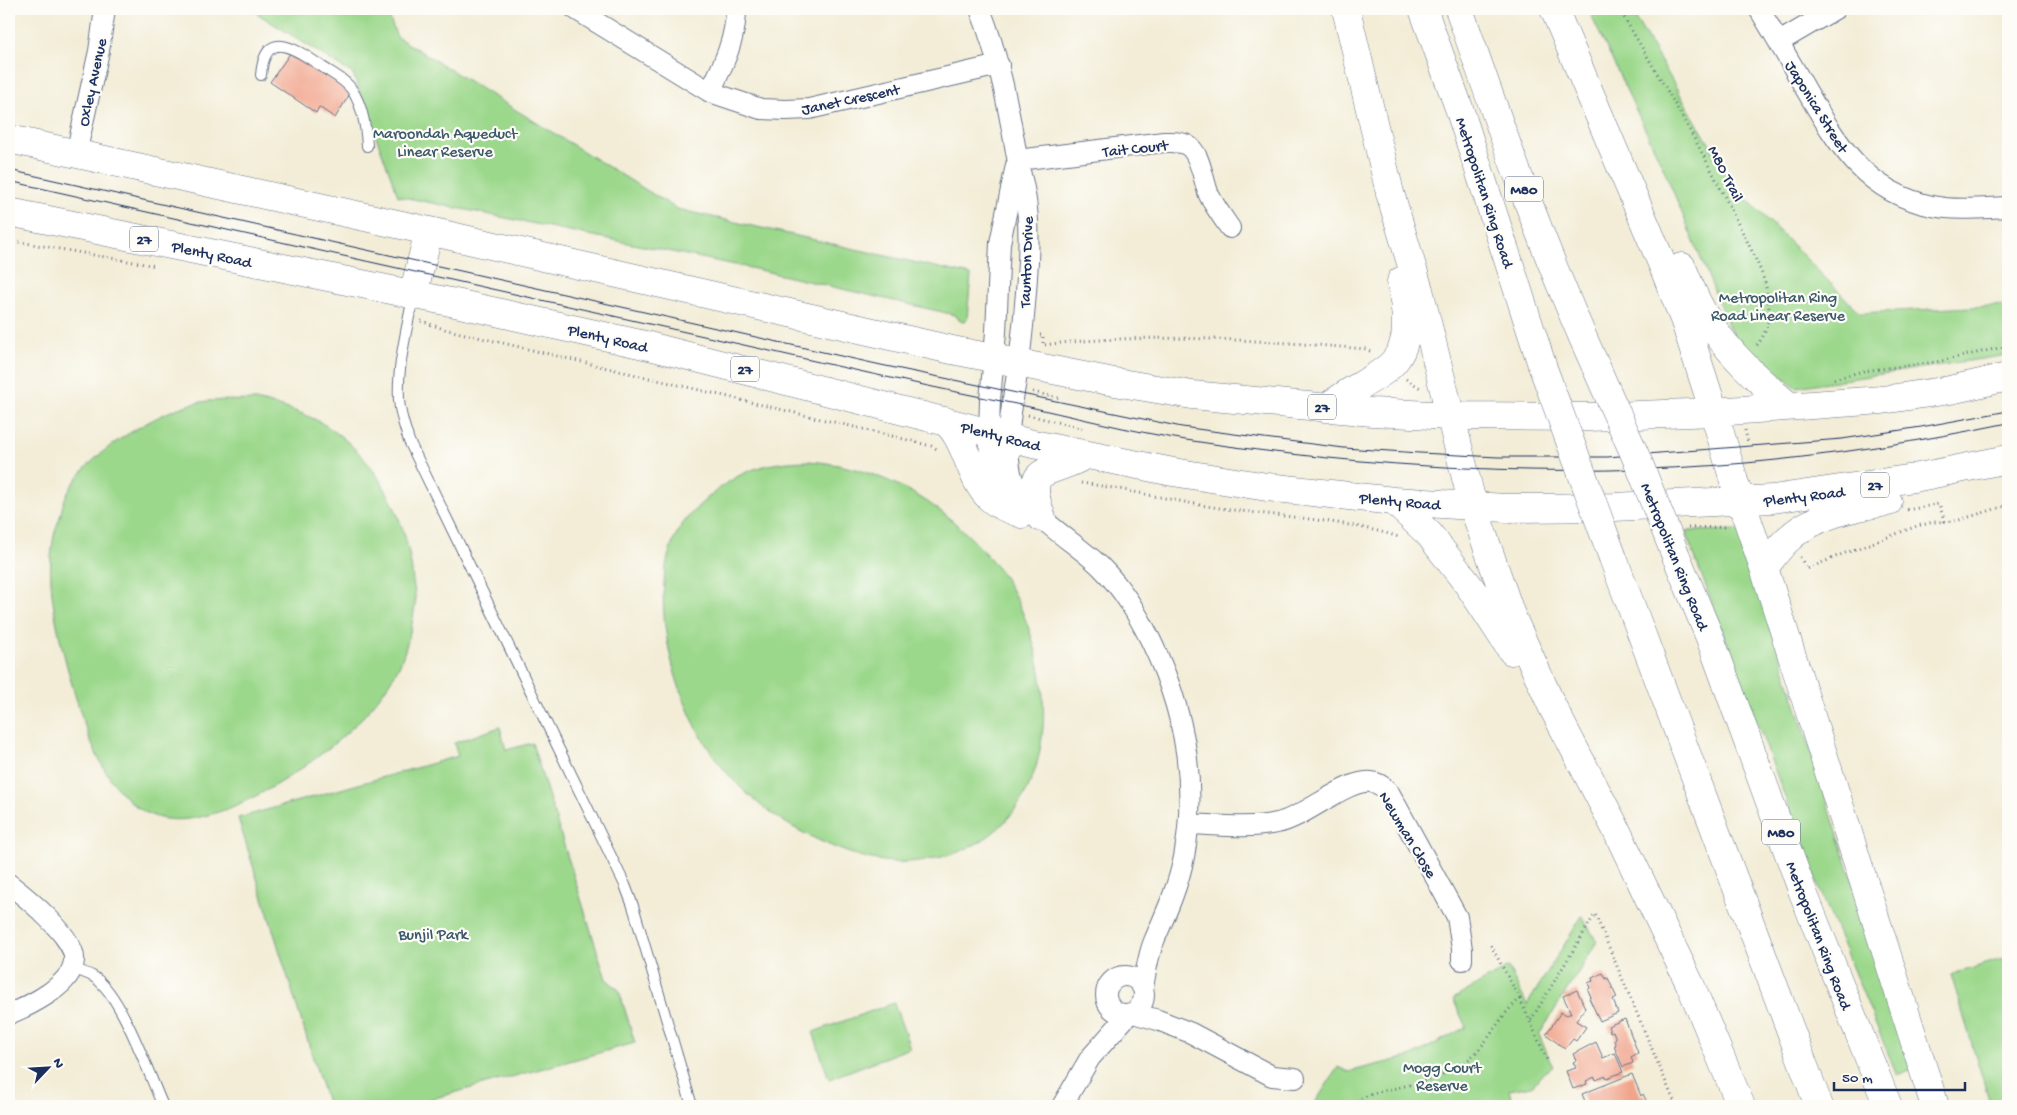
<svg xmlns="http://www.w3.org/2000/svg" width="2017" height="1115" viewBox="0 0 2017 1115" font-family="'Gochi Hand',sans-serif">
  <rect width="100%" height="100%" fill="#fdfcf7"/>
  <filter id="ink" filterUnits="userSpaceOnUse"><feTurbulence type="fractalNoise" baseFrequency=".02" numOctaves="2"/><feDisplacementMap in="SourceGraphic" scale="10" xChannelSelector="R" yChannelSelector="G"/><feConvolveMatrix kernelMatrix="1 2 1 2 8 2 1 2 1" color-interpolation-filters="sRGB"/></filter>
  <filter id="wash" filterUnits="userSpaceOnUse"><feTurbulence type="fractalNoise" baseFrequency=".0096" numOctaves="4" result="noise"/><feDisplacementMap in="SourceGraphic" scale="20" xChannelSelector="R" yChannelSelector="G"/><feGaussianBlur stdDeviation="1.12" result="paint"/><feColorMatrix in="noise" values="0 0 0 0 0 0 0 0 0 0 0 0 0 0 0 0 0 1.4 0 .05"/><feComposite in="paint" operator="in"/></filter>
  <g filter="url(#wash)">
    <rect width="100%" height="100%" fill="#f3edd7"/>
    <path fill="#9cd88c" stroke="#5c8475" d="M 254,9 L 386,9 L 397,37 L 677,209 L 971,275 L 967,319 L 963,322 L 954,315 L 938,311 L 755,269 L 398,196 L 353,74 L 258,14 Z
      M 1588,9 L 1630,9 L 1734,186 L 1860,313 L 2008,305 L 2008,355 L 1796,387 L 1734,339 L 1663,167 Z
      M 256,400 C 279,406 300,411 320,422 C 376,454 408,518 413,581 C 414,588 416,597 415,605 C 413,622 408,643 402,659 C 396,677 370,711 356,724 C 316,764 202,845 145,812 C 101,787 84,726 71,681 C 59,637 45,586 53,541 C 54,533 57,525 60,517 C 62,510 63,501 67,494 C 81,468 104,449 128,434 C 149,421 176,406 201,402 C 219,399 238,401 256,400 Z
      M 809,461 C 872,466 928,494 972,539 C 983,550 995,563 1004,577 C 1070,681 1063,854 908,862 C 876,864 842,852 814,838 C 773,819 736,789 711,752 C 674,698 646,597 676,535 C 682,522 693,511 703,502 C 739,470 762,462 809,461 Z
      M 1740,530 L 1913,1069 L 1897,1075 L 1820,890 L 1685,531 Z
      M 500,727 L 506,750 L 532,743 L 606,979 L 619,990 L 635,1043 L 406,1106 L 328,1106 L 238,818 L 458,756 L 454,743 Z
      M 1582,916 L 1597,942 L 1539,1035 L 1553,1067 L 1544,1072 L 1532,1086 L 1509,1090 L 1513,1106 L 1313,1106 L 1338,1067 L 1348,1072 L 1412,1056 L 1466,1027 L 1453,999 L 1508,967 L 1527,1005 Z
      M 2008,957 L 2008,1106 L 1991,1106 L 1951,975 Z
      M 894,1003 L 910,1048 L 829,1079 L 813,1032 Z"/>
    <g id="blocks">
      <path fill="#f1a48c" d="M 291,52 L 351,92 L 335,118 L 319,107 L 316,113 L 270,82 Z
        M 1603,973 L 1606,979 L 1608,978 L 1617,998 L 1613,1000 L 1618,1013 L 1600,1021 L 1589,998 L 1591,997 L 1588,990 L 1590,988 L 1588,983 L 1593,981 L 1592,978 Z
        M 1577,990 L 1585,1008 L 1576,1021 L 1586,1027 L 1576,1041 L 1573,1039 L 1565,1049 L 1546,1034 L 1561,1012 L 1567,1015 L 1571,1013 L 1563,996 Z
        M 1625,1019 L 1638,1053 L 1631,1057 L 1633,1063 L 1623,1067 L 1614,1046 L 1616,1045 L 1614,1040 L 1616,1039 L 1613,1031 L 1610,1032 L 1608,1026 Z
        M 1596,1042 L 1603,1058 L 1615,1053 L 1623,1072 L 1607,1078 L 1606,1076 L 1596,1080 L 1595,1077 L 1586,1081 L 1587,1084 L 1573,1089 L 1566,1071 L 1576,1068 L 1573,1062 L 1576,1061 L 1573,1054 Z
        M 1632,1074 L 1641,1096 L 1643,1094 L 1649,1106 L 1587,1106 L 1582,1094 Z"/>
    </g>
  </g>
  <g filter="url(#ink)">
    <use href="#blocks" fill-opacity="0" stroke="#677288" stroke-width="1"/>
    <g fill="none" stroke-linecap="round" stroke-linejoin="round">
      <g stroke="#677288" stroke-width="12">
        <path id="lane" d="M 261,75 C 265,26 297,50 321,66 C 331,73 346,80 352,90 C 362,105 366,128 367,146
          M 413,296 C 407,330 397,366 399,400 C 400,415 405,428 409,441 L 625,885 L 633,906 L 692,1106
          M 73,968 C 79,971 87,973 94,977 C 122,995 149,1075 163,1106"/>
      </g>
      <g stroke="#677288" stroke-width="22">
        <path id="street" d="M 575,9 L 710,92 L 761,109 L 786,110 L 809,109 L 999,65
          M 980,9 C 999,57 1008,106 1017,157 C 1019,169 1023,181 1025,194 C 1029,216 1029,240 1028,262 C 1026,297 1023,333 1018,368 C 1013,401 1004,439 1011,473 C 1019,512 1074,540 1101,567 C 1123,589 1137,613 1151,641 C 1184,709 1198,782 1184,857 C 1178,887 1166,913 1154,941 C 1148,955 1146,972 1143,987
          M 1759,9 C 1775,35 1790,62 1805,88 C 1837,143 1864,192 1932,206 C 1957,211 1983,208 2008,207
          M 1779,42 L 1835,9
          M 710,92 C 723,65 736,39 736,9
          M 76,154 L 99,51 L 105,9
          M 1018,160 L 1164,142 C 1171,142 1180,141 1187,145 C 1201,153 1203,181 1209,195 C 1215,207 1223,218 1230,228
          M 1016,165 L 1000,243 L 996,332 L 990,400 L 989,432 L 990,463 L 994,477 L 1005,494 L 1018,510
          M 1189,824 C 1217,825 1249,829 1277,823 C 1305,818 1346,779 1371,782 C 1380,783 1385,788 1390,794 L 1457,917 L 1462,949 L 1462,960
          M 9,884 C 26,897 76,938 74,960 C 73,985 29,1006 9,1014
          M1106 995a19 19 0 1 1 38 0a19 19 0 1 1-38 0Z
          M 1133,1013 L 1158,1020 L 1191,1033 L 1272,1076 L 1295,1078
          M 1062,1106 L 1090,1058 L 1128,1015"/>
      </g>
      <g stroke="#677288" stroke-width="29">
        <path id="highway" d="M 1346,9 L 1390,193 L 1419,290 L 1473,506 L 1511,615 L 1552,706 L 1614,825 L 1690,984 L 1741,1106
          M 1423,9 L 1459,108 L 1543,368
          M 1459,9 C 1501,129 1543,251 1596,367
          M 1554,9 L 1663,266 L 1685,322 L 1714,412 L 1734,481 L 1764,568 L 1935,1106
          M 9,139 L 429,231 L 952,350 L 1109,381 L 1192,395 L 1372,412 L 1451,416 L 1589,417 L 1714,412 L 1882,400 L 1950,390 L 2008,377
          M 9,212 L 460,304 L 649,346 L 1033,444 L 1173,472 L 1267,487 L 1394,501 L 1473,506 L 1506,508 L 1614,507 L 1773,499 L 1914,478 L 2008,459
          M 1682,267 C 1689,284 1696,303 1707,319 C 1728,353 1759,381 1789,406
          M 413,295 L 429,231
          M 1325,408 C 1336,401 1347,393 1358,387 C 1386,371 1407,360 1406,323 C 1406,309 1403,295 1401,281
          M 945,421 C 968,441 968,477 990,498 C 999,506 1011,510 1022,514
          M 1394,501 L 1429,534 L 1470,587 L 1512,651
          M 1042,518 C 1022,462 1048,477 1086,455
          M 1676,556 L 1710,638 L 1802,890 L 1888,1106
          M 1613,558 L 1819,1106
          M 1764,568 C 1771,559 1778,549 1786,541 C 1812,515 1853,507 1888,502"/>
      </g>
      <path stroke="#677288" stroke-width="3" stroke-dasharray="1 4" stroke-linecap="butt" d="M 1619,9 C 1660,78 1701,146 1735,218 C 1746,239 1758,261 1765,283 C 1771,306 1772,329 1755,347
        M 9,240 L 156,266
        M 421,321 L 444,329 L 892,436 L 931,446 L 939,450
        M 1040,335 L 1043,335 L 1043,345 C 1149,332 1259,340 1365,349 L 1372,352
        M 1406,379 L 1422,389
        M 1834,379 L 1863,371 L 1936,362 L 2008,346
        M 1033,392 L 1059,398
        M 1028,415 L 1082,428
        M 1745,430 L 1748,443
        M 1081,483 C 1127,489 1173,501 1219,508 C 1279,517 1342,519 1399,537
        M 1907,510 L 1939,504 L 1945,522
        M 1688,528 L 1727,527
        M 1800,557 L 1807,569 L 1840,555 L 1917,526 L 1934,522 L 1956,521 L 2008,505
        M 1520,999 L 1548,1062
        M 1531,1020 L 1595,914 L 1676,1106
        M 1348,1106 C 1366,1093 1385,1091 1405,1086 C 1424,1082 1442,1076 1459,1066 C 1488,1049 1495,1019 1520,999 L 1489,942"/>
      <use href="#lane" stroke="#fff" stroke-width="10"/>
      <use href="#street" stroke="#fff" stroke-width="20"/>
      <use href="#highway" stroke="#fff" stroke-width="28"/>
      <path stroke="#1b2f5e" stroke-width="1" d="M 9,170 L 881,365 L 1182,427 L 1264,438 L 1344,448 L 1420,453 L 1498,457 L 1607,457 L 1842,439 L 1921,427 L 2008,411
        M 9,181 C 248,235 487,288 726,341 C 823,363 919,385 1016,404 C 1072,416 1129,431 1186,440 C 1370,468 1559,479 1746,463 C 1834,455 1922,441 2008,423"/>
      <g stroke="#677288" stroke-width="29" stroke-linecap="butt">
        <path id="highway-bridge" d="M 1596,367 L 1639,464 L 1676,556
          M 1543,368 L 1613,558"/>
      </g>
      <use href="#highway-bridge" stroke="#fff" stroke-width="28"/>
    </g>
  </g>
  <g text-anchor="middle" stroke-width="4.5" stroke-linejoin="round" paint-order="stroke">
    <g fill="#fdfcf7" stroke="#5f6c8c" stroke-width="1">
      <rect x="1505" y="176.5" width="38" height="25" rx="4"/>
      <rect x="130" y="226.5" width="28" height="25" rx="4"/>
      <rect x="731" y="356.5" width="28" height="25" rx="4"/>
      <rect x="1308" y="394.5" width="28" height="25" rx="4"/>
      <rect x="1861" y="472.5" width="28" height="25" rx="4"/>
      <rect x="1762" y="819.5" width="38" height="25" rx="4"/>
    </g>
    <g font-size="15" font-weight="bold" fill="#1b2f5e">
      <text x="1524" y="194">M80</text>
      <text x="144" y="244">27</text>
      <text x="745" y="374">27</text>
      <text x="1322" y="412">27</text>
      <text x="1875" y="490">27</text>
      <text x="1781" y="837">M80</text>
    </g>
    <g font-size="16" fill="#1b2f5e" stroke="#fdfcf7">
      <text transform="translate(91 82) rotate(-78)" y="6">Oxley Avenue</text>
      <text transform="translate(850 98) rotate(-12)" y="6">Janet Crescent</text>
      <text transform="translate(1818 106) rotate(58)" y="6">Japonica Street</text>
      <text transform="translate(1135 147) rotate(-6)" y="6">Tait Court</text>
      <text transform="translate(1727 173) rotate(63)" y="6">M80 Trail</text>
      <text transform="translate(1486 192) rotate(72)" y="6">Metropolitan Ring Road</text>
      <text transform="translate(212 253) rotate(12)" y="6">Plenty Road</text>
      <text transform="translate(1025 262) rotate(-88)" y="6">Taunton Drive</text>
      <text transform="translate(608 337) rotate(13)" y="6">Plenty Road</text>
      <text transform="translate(1001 435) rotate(14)" y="6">Plenty Road</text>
      <text transform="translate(1804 495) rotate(-7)" y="6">Plenty Road</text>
      <text transform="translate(1400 500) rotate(5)" y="6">Plenty Road</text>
      <text transform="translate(1676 556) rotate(68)" y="6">Metropolitan Ring Road</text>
      <text transform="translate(1409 834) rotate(59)" y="6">Newman Close</text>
      <text transform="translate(1820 935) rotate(69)" y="6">Metropolitan Ring Road</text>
    </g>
    <g font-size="16" fill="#3b596a" stroke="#fdfcf7">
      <text x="445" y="138">Maroondah Aqueduct<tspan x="445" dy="18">Linear Reserve</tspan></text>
      <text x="1778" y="302">Metropolitan Ring<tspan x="1778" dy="18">Road Linear Reserve</tspan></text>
      <text x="433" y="939">Bunjil Park</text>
      <text x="1442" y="1072">Mogg Court<tspan x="1442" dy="18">Reserve</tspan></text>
    </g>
  </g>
  <rect width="2017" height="1115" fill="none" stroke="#fdfcf7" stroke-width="30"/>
  <g transform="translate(48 1068) rotate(65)" stroke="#fdfcf7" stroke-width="4" paint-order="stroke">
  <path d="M0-4L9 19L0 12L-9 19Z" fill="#1b2f5e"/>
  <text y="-8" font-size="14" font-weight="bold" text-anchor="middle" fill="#1b2f5e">N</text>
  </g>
  <path d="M1834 1082v8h131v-8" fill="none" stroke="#1b2f5e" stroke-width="2.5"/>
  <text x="1842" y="1082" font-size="15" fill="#1b2f5e" stroke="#fdfcf7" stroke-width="4" paint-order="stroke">50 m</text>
</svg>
